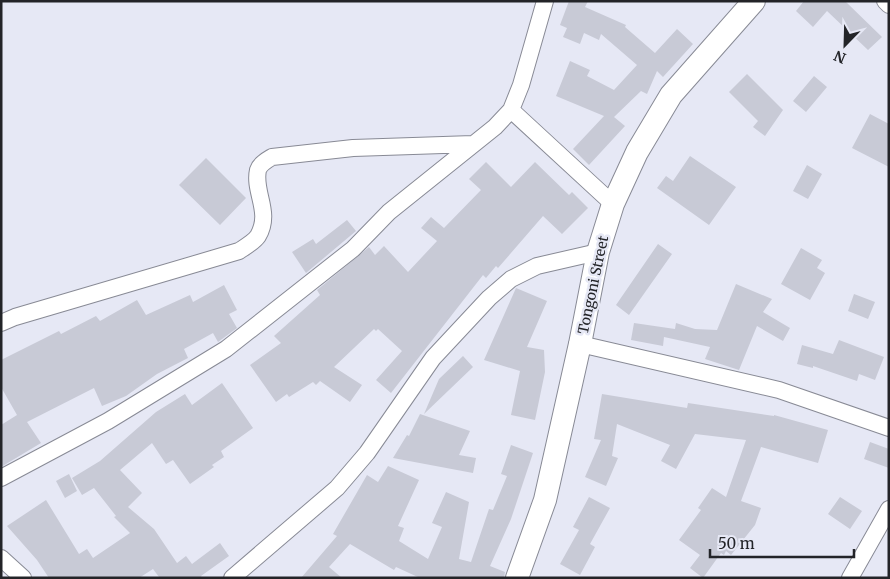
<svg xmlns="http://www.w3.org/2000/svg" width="890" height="579" viewBox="0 0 890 579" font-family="Merriweather,serif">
  <rect width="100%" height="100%" fill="#e6e8f5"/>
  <path fill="#c8cad6" d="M 569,1 L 588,1 L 585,7 L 626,25 L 625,27 L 655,53 L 677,29 L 693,44 L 663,77 L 657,71 L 647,94 L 641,91 L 614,117 L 625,126 L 589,165 L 573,149 L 604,116 L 556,96 L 570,61 L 590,70 L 587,76 L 614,90 L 637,65 L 601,34 L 599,40 L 584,33 L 580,44 L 563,37 L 567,28 L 560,25 Z
    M 804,1 L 845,1 L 882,37 L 868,50 L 827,11 L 813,27 L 796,11 Z
    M 747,74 L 783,110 L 765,136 L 753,127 L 758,121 L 729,92 Z
    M 814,76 L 827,87 L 806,112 L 793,101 Z
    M 870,114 L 889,124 L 889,167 L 852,148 Z
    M 690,156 L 736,187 L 709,225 L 657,188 L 666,176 L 673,181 Z
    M 206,158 L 246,198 L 220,225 L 179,185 Z
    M 486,162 L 511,187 L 535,162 L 569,195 L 572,192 L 588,208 L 562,234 L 543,216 L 498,268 L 496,266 L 486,278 L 483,275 L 391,393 L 376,380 L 402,351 L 378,329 L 376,331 L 374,329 L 334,367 L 362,385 L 350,402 L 320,381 L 316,385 L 313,382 L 289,397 L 287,394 L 276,402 L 250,365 L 281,343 L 274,336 L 320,295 L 317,290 L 369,247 L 375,255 L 384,246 L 408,272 L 437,241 L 421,228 L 431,217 L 444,228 L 481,190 L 469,179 Z
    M 807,165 L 822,174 L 808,199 L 793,191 Z
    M 347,220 L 356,231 L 306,273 L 292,252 L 313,239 L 316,244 Z
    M 658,244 L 672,254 L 629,315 L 616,305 Z
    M 801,248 L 822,260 L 817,268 L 825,273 L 810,300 L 781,284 Z
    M 736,284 L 772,299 L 763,312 L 790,328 L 783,341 L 757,326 L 739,370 L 705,359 L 710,347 L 664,337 L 663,346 L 631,340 L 634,323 L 675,329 L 676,323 L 695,329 L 717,330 Z
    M 224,285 L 237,310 L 229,314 L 237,328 L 218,342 L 213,333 L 184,349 L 188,358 L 157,374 L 126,396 L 102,406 L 94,388 L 27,422 L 41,443 L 1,467 L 1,425 L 17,415 L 1,387 L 1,360 L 59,331 L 61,334 L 96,316 L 100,321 L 137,300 L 146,315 L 190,295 L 193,302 Z
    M 516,288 L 547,301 L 527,347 L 544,350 L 545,372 L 535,420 L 511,415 L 520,371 L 484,360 Z
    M 854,294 L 875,302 L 868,319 L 848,311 Z
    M 839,340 L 884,357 L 875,380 L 859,374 L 857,381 L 813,366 L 813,368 L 797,364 L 802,345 L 833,354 Z
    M 463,356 L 473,367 L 424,414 L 439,379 Z
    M 222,383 L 253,428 L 221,451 L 224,457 L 212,465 L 214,467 L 190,484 L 173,460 L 166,464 L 152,443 L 120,470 L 142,493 L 128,507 L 154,529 L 177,563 L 186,556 L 192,564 L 220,543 L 229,556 L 201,576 L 202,578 L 157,578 L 159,577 L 153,569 L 139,578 L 49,578 L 37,560 L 7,526 L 46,500 L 79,554 L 87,549 L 93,558 L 130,533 L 114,517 L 116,516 L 94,488 L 82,495 L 72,478 L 100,461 L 156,412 L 185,394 L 192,405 Z
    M 602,394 L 687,408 L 688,403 L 774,416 L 774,415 L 828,430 L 818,463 L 761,447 L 741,501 L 761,508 L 755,525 L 731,555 L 726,551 L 724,555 L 721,553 L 703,578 L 690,568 L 700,555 L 679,540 L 701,510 L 698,508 L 712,488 L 726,497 L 746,440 L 695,434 L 676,469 L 661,461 L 670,445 L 617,424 L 612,456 L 618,458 L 606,486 L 585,477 L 601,440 L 594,439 Z
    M 420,414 L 470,431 L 459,455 L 476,458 L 473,473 L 393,458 L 407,435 L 409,436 Z
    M 870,442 L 889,449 L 889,468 L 864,459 Z
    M 511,445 L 533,453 L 511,519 L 490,566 L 505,572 L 504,578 L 420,578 L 396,567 L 394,570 L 350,544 L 329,567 L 342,578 L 301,578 L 337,536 L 333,534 L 367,475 L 378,482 L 388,466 L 419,480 L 398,526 L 404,528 L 399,541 L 428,559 L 442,527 L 432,523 L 446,492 L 469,502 L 459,559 L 471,562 L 489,509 L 493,510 L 507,476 L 501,474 Z
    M 69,474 L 77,491 L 65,498 L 56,481 Z
    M 589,497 L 610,508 L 590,544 L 595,547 L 580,575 L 560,564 L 579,530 L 573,527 Z
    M 840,497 L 862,511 L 850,529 L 828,514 Z"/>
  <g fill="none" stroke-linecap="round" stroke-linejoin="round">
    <g stroke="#888a95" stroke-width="18">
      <path id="street" d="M 885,1 L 889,5
        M 511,110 L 613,204
        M 1,323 L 15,317 L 239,251 C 245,247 254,242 258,236 C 272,212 253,192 258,170 C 260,164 267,160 272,157 L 353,148 L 473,144
        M 580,344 L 779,390 L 889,428
        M 1,478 L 108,421 L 226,349 L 353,249 L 389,212 L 495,127 L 511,110 L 521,85 L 545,1
        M 1,558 L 23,578
        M 232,578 L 337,488 L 367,453 L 433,358 L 489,298 L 511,279 L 537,266 L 598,252
        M 850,578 L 889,509"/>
    </g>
    <g stroke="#888a95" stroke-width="24">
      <path id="secondary" d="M 517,578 L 545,500 L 580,344 L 598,252 L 613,204 L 637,152 L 671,95 L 754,1"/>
    </g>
    <use href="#street" stroke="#fff" stroke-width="16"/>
    <use href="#secondary" stroke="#fff" stroke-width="22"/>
  </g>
  <g text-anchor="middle" stroke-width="5" stroke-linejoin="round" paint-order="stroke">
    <g font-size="14" fill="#232428" stroke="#e6e8f5">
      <text transform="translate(593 285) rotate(-78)" y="5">Tongoni Street</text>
    </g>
  </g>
  <rect width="890" height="579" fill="none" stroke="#232428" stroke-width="5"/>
  <g transform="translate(845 45) rotate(203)" stroke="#e6e8f5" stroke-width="4" paint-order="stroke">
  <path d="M0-4L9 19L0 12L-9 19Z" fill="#232428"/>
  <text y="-8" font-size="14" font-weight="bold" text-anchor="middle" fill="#232428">N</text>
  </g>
  <path d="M710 549v8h144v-8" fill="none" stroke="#232428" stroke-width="2.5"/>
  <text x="718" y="549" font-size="15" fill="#232428" stroke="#e6e8f5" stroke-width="4" paint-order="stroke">50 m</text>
</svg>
